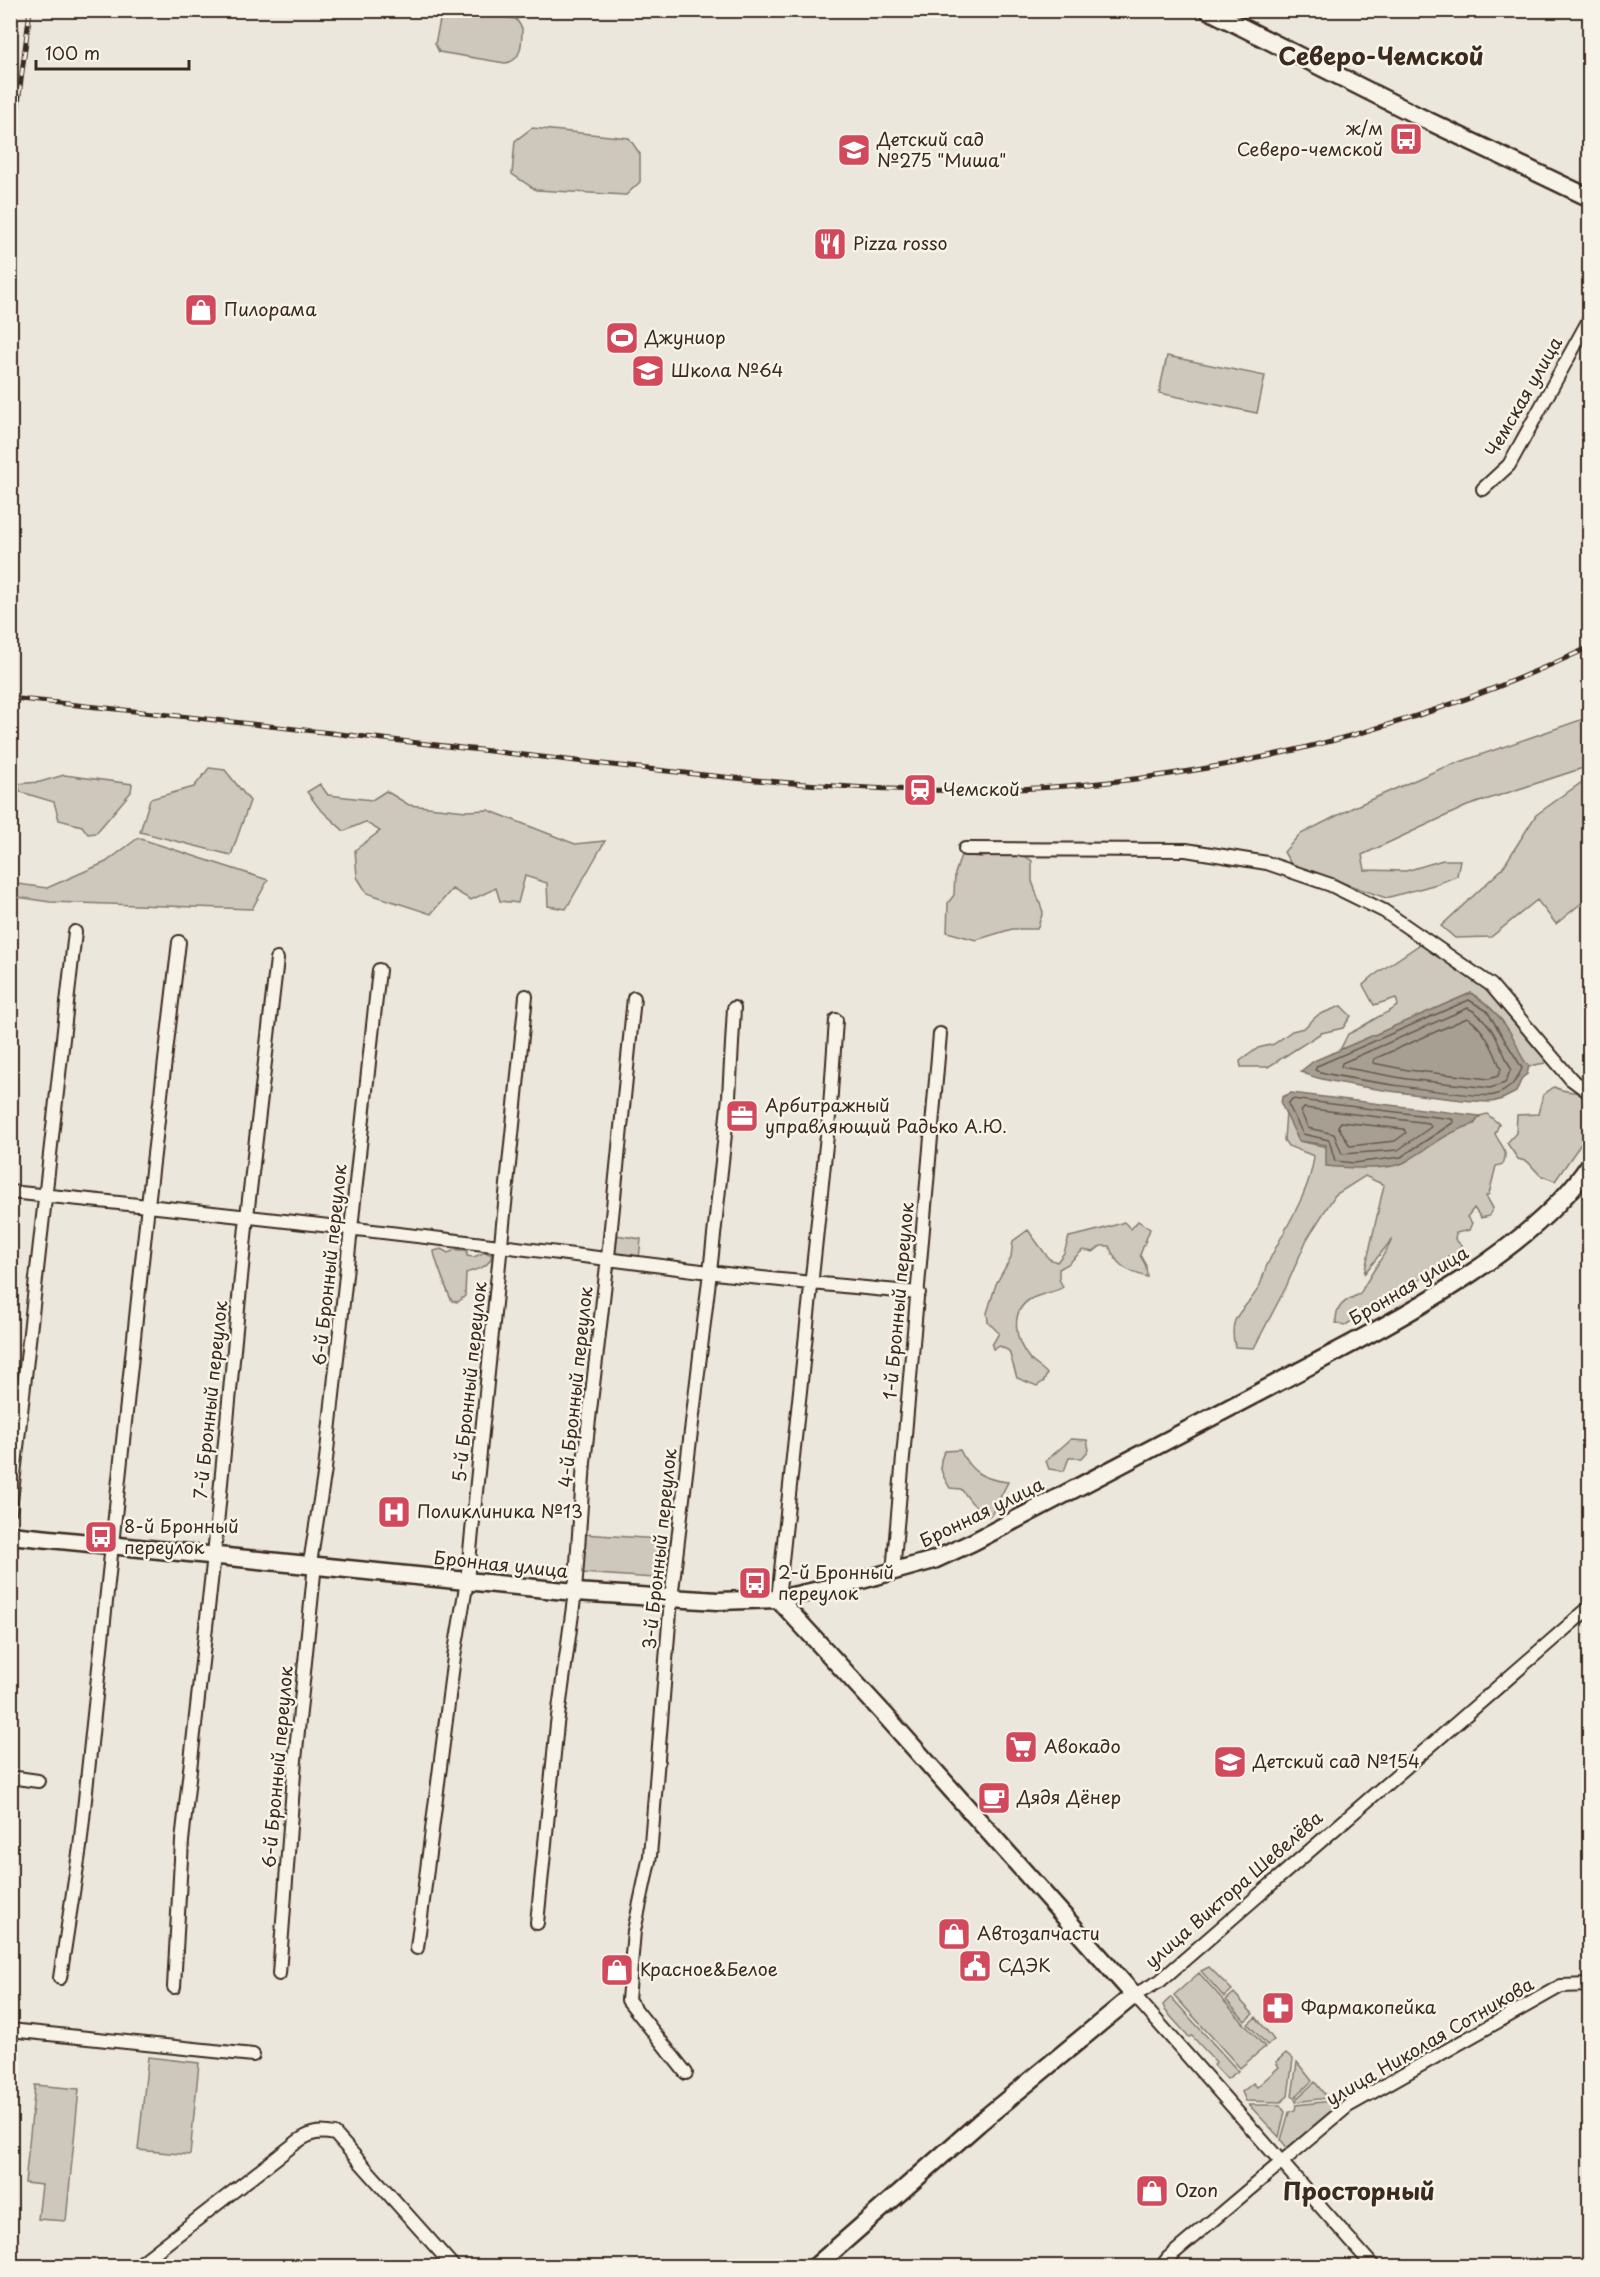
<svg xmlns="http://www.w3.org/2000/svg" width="1600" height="2277" viewBox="0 0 1600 2277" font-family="'Playpen Sans',sans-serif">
  <rect width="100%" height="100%" fill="#ece7dc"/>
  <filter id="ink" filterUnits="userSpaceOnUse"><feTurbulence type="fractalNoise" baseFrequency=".0167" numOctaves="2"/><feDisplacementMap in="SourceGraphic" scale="12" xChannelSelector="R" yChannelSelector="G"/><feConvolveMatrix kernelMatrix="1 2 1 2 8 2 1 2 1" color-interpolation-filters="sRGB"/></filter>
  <g filter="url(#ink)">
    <path fill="#cec8bc" stroke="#84796d" stroke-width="1.5" d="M 442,11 L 466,11 L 516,19 L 522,28 C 522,42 522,62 505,63 L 439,52 L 435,44 Z
      M 532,128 L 629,138 L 640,154 L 640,182 L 626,195 L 536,190 L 512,174 L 515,141 Z
      M 1167,356 L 1265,376 L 1257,413 L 1159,393 Z
      M 1589,717 L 1589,761 L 1583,768 L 1467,806 L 1362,855 L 1365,870 L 1406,871 L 1443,860 L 1460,860 L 1457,876 L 1437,884 L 1386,898 L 1318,874 L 1295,871 L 1284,852 L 1299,835 L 1354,807 L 1440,769 Z
      M 209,768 L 225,770 L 250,801 L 231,855 L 140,832 L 150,799 L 194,787 Z
      M 64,775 L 132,784 L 131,792 L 96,833 L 88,834 L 82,826 L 59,820 L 54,802 L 21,792 L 16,784 L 40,782 Z
      M 1589,777 L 1589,897 L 1556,924 L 1537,900 L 1491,937 L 1455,938 L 1441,926 L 1502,869 L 1536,815 Z
      M 320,784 L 328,795 L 372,800 L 386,791 L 409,805 L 466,811 L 488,810 L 575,844 L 605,841 L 566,909 L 548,906 L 547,883 L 525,876 L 518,903 L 500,901 L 496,888 L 471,900 L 452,889 L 431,914 L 367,893 L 357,877 L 355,850 L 380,831 L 365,822 L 344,831 L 319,808 L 307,792 Z
      M 138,838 L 268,880 L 252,909 L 50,902 L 11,896 L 11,883 L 47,888 L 106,862 Z
      M 1017,851 L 1032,861 L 1032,881 L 1043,912 L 1037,929 L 1012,929 L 976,940 L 947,932 L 948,903 L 954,895 L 955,874 L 961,855 L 981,857 Z
      M 1422,943 L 1497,996 L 1546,1052 L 1545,1063 L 1529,1066 L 1521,1059 L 1515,1042 L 1471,993 L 1340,1050 L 1348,1034 C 1360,1029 1367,1023 1378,1017 C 1386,1012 1391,1012 1398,1005 L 1396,998 L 1374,1005 L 1363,985 L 1373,976 Z
      M 1341,1006 L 1351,1016 L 1343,1028 L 1321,1033 L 1268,1067 L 1241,1067 L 1240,1061 L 1258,1048 L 1274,1044 L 1292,1031 L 1304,1028 L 1318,1015 Z
      M 1554,1087 C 1565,1093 1576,1091 1588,1095 L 1590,1099 L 1589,1132 L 1555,1181 L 1540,1175 L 1528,1162 L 1518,1159 L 1507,1143 L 1516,1133 L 1517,1115 L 1538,1114 L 1543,1095 Z
      M 1286,1112 L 1299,1141 L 1403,1163 L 1451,1131 L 1474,1124 L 1480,1116 L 1487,1114 L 1499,1124 L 1495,1134 C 1501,1146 1509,1150 1503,1164 L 1496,1166 L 1489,1194 L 1486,1196 L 1493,1208 L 1489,1216 L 1481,1218 L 1474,1208 L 1467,1217 L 1472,1223 L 1469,1230 L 1456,1233 L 1455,1239 L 1465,1249 L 1462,1256 L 1448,1256 L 1443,1268 L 1419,1280 L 1394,1303 L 1358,1317 L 1344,1326 L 1336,1323 C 1335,1306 1345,1300 1360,1294 C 1370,1274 1383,1258 1393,1238 L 1364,1274 L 1384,1185 L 1365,1176 L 1335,1195 L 1307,1239 L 1286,1287 L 1254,1348 L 1235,1347 C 1227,1312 1245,1313 1259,1287 C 1263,1279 1264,1270 1269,1261 C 1285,1228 1310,1193 1314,1156 L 1288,1146 L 1284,1140 Z
      M 1138,1221 L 1150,1229 L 1140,1255 L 1146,1266 L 1147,1277 C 1126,1271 1117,1266 1109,1246 L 1101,1246 L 1093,1252 L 1083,1250 L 1068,1264 L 1059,1269 L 1059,1279 L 1063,1287 C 1055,1293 1040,1293 1029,1300 C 1009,1313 1016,1342 1029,1358 C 1034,1365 1042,1367 1047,1374 L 1044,1381 L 1037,1386 L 1017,1378 L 1009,1351 L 1000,1346 L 993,1349 L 992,1345 L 999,1333 L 988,1322 L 987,1313 L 996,1284 L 1011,1257 L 1013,1241 L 1028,1230 L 1049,1259 L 1057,1262 L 1064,1253 L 1069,1237 C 1088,1233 1105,1229 1124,1222 L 1131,1229 Z
      M 616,1235 L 641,1239 L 639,1259 L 613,1255 Z
      M 441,1249 L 448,1253 L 455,1250 L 467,1250 L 467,1256 L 474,1257 L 485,1252 L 492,1255 C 489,1268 477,1269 466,1273 L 465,1296 L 458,1302 L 452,1301 C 448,1294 434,1257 434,1251 Z
      M 1071,1439 L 1087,1440 L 1089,1450 L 1082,1458 L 1069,1458 L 1064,1471 L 1049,1469 L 1046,1461 Z
      M 960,1450 C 971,1473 983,1479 1008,1482 L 992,1513 L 989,1516 L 972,1503 L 961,1489 L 950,1488 C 942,1475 936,1465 945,1451 Z
      M 583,1534 L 674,1540 L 669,1579 L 581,1573 Z
      M 1209,1967 L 1232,1990 L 1224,1997 L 1201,1971 Z
      M 1199,1973 L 1265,2047 L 1240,2068 L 1174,1995 Z
      M 1234,1993 L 1253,2014 L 1245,2021 L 1226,2000 Z
      M 1171,1997 L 1238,2071 L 1227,2079 L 1214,2065 L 1216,2062 L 1192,2036 L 1189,2037 L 1165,2010 L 1163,2005 Z
      M 1256,2017 L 1274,2040 L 1267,2045 L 1248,2024 Z
      M 1286,2053 L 1293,2059 L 1288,2096 L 1281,2102 L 1246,2101 L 1242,2092 L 1253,2083 L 1257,2087 L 1279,2067 L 1276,2062 Z
      M 148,2057 L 199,2063 L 190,2155 L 138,2150 Z
      M 1297,2062 L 1312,2081 L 1294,2098 L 1292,2096 Z
      M 1315,2082 L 1327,2098 L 1296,2102 L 1295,2100 Z
      M 35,2085 L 79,2089 L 66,2221 L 38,2219 L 42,2185 L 25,2183 Z
      M 1332,2101 L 1341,2110 C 1322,2124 1305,2133 1288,2149 L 1281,2140 L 1289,2112 L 1295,2110 L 1296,2105 Z
      M 1249,2105 L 1280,2105 L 1285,2112 L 1279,2137 Z"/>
    <path fill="#a89f93" stroke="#7c7064" stroke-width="1.5" d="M 1471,993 C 1491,1006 1504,1020 1515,1041 C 1520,1051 1520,1058 1529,1066 L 1527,1074 L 1522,1078 L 1516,1092 C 1508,1096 1499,1102 1490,1102 C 1466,1102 1311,1083 1301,1071 L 1314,1061 Z
      M 1291,1093 L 1480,1116 L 1474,1124 C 1442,1134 1432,1147 1405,1162 C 1387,1171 1347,1168 1326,1166 L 1326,1145 L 1299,1141 L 1281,1104 L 1282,1097 Z"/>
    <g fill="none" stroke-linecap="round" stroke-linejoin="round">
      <path stroke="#67594d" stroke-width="1.5" d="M 1469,1000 L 1487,1011 L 1522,1068 C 1517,1081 1509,1091 1494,1095 C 1481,1099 1329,1077 1315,1070 L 1317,1066 Z
        M 1468,1008 C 1492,1020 1500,1046 1511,1069 L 1505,1083 L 1490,1088 L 1407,1079 L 1341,1067 L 1342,1063 Z
        M 1467,1018 C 1484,1027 1494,1051 1501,1069 L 1498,1076 L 1489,1079 L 1408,1070 L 1373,1063 L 1374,1059 Z
        M 1292,1099 L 1452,1119 L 1454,1122 L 1401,1157 L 1354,1163 L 1335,1161 L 1329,1140 L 1303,1134 L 1288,1104 Z
        M 1304,1108 L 1429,1123 L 1431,1127 L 1398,1150 L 1342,1154 L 1334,1134 L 1308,1128 L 1301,1112 Z
        M 1341,1122 L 1404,1129 L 1406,1133 L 1395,1141 L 1350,1146 L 1338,1126 Z"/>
      <g stroke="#3b2a1e" stroke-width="16">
        <path id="street" d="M 1483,489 L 1509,465 L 1590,318
          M 965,849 L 1186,850 L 1267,863 L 1331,885 L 1384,911 L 1491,985 L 1571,1079 L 1590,1093
          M 10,1192 C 244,1215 476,1242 709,1272 C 778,1281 849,1286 919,1293
          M 10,1510 L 75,932
          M 310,1563 L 325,1469 L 379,970
          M 893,1572 L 940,1034
          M 778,1599 L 830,1107 L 836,1020
          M 10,1777 L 38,1781
          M 537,1923 L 557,1724 L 575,1592 L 584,1462 L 608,1257 L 634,998
          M 417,1948 L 454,1657 L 467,1581 L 526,996
          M 279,1974 L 295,1760 L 315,1564
          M 60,1978 L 80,1847 L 148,1205 L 179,942
          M 174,1987 L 182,1841 L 214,1555 L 247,1216 L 277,959
          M 10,2030 L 253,2055
          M 686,2073 L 628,2000 L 634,1931 L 650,1856 L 671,1599 L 710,1272 L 729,1097 L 734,1008
          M 137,2266 L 297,2142 C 311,2132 319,2131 335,2134 L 453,2266
          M 1162,2266 L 1168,2258 L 1348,2106 L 1561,1986 L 1590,1985
          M 1373,2266 L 1134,1995 L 1160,1981 L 1590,1607"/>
      </g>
      <g stroke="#3b2a1e" stroke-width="21">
        <path id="secondary" d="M 1208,10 L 1418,116 L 1590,198
          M 10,1535 L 575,1592 L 718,1601 L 778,1599 L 851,1583 L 934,1560 L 973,1542 C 1074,1489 1175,1437 1275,1384 C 1373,1332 1529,1257 1590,1164
          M 778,1599 L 884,1714 L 1134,1995 L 979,2123 L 816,2266"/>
      </g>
      <use href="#street" stroke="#f7f3e8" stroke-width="12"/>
      <use href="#secondary" stroke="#f7f3e8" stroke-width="16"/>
      <g stroke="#3b2a1e" stroke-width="5">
        <path id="rail" d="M 10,166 L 30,10
          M 10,698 C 179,715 347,735 515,754 C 648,769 783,786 917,790 C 1146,796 1382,745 1590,647"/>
      </g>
      <use href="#rail" stroke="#f7f3e8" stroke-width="3" stroke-dasharray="9" stroke-linecap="butt"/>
    </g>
  </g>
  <defs>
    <g id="bus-square" transform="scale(1.725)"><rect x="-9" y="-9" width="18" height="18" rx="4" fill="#d1495b" stroke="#f7f3e8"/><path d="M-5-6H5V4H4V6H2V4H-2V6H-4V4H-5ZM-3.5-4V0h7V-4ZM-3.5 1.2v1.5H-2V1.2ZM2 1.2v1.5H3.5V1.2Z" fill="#fff"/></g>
    <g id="school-square" transform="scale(1.725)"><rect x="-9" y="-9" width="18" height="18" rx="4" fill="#d1495b" stroke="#f7f3e8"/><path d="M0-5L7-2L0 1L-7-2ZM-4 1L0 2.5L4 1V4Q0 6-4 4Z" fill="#fff"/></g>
    <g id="restaurant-square" transform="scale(1.725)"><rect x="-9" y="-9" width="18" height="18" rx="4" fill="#d1495b" stroke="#f7f3e8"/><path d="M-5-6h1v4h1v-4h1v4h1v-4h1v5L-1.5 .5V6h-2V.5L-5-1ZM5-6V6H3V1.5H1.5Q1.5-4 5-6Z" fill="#fff"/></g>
    <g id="shop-square" transform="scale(1.725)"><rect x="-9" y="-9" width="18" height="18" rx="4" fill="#d1495b" stroke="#f7f3e8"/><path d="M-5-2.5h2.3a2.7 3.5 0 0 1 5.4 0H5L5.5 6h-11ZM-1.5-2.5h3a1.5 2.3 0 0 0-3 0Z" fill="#fff"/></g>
    <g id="stadium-square" transform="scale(1.725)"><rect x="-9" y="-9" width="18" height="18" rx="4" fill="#d1495b" stroke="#f7f3e8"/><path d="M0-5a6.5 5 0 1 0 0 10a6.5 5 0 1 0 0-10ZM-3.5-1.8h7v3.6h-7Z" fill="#fff"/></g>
    <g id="station-square" transform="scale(1.725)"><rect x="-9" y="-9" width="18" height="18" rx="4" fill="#d1495b" stroke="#f7f3e8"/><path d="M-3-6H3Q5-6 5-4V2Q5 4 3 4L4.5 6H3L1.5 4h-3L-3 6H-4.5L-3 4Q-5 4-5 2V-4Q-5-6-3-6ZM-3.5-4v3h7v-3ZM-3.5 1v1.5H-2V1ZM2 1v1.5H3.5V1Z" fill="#fff"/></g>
    <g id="office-square" transform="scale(1.725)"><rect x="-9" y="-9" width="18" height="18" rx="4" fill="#d1495b" stroke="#f7f3e8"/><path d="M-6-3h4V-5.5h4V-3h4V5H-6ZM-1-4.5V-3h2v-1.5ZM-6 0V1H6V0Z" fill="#fff"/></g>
    <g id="hospital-square" transform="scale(1.725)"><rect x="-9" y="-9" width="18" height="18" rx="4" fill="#d1495b" stroke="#f7f3e8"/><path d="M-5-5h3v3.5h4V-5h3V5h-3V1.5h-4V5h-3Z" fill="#fff"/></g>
    <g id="supermarket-square" transform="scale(1.725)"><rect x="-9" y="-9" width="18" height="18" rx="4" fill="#d1495b" stroke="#f7f3e8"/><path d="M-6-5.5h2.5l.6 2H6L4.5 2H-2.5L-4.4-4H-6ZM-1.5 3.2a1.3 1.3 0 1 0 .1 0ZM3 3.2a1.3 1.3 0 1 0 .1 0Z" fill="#fff"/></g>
    <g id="cafe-square" transform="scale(1.725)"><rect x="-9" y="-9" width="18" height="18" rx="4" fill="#d1495b" stroke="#f7f3e8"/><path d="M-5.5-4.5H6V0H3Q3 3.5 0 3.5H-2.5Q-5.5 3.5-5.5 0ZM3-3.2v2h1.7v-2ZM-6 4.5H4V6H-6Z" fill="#fff"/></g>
    <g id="civic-square" transform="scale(1.725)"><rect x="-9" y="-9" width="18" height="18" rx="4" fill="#d1495b" stroke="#f7f3e8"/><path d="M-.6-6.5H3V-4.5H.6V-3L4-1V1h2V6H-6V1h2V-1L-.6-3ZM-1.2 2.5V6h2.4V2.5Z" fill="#fff"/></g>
    <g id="pharmacy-square" transform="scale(1.725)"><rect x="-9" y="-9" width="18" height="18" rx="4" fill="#d1495b" stroke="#f7f3e8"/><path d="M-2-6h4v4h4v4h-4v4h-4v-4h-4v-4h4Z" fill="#fff"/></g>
  </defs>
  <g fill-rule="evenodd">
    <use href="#bus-square" x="1406" y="139"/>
    <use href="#school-square" x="854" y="150"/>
    <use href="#restaurant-square" x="830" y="244"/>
    <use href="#shop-square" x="201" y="310"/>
    <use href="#stadium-square" x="622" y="338"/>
    <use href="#school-square" x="648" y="371"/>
    <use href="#station-square" x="920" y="790"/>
    <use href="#office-square" x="742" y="1116"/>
    <use href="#hospital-square" x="394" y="1512"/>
    <use href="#bus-square" x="101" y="1537"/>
    <use href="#bus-square" x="755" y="1583"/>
    <use href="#supermarket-square" x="1021" y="1747"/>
    <use href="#school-square" x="1230" y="1762"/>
    <use href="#cafe-square" x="994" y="1798"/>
    <use href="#shop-square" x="954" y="1934"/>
    <use href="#civic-square" x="975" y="1966"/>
    <use href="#shop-square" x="617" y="1970"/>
    <use href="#pharmacy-square" x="1278" y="2008"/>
    <use href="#shop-square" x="1152" y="2191"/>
  </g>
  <g text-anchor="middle" stroke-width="5" stroke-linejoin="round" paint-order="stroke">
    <g font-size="18" fill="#3b2a1e" stroke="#f7f3e8" text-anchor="start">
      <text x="1383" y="135" text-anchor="end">ж/м<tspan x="1383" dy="21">Северо-чемской</tspan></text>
      <text x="877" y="146">Детский сад<tspan x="877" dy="21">№275 "Миша"</tspan></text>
      <text x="853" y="250">Pizza rosso</text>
      <text x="224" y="316">Пилорама</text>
      <text x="645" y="344">Джуниор</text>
      <text x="671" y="377">Школа №64</text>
      <text x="943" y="796">Чемской</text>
      <text x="765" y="1112">Арбитражный<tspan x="765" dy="21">управляющий Радько А.Ю.</tspan></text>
      <text x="417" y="1518">Поликлиника №13</text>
      <text x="124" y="1533">8-й Бронный<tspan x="124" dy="21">переулок</tspan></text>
      <text x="778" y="1579">2-й Бронный<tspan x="778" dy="21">переулок</tspan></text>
      <text x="1044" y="1753">Авокадо</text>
      <text x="1253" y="1768">Детский сад №154</text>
      <text x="1017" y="1804">Дядя Дёнер</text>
      <text x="977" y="1940">Автозапчасти</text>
      <text x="998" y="1972">СДЭК</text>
      <text x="640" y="1976">Красное&amp;Белое</text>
      <text x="1301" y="2014">Фармакопейка</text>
      <text x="1175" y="2197">Ozon</text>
    </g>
    <g font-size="18" fill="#3b2a1e" stroke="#f7f3e8">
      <text transform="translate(1524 397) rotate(-60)" y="6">Чемская улица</text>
      <text transform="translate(330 1265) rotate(-84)" y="6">6-й Бронный переулок</text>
      <text transform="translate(1409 1286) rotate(-31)" y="6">Бронная улица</text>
      <text transform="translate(899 1301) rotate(-85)" y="6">1-й Бронный переулок</text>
      <text transform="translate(470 1382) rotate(-84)" y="6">5-й Бронный переулок</text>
      <text transform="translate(576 1387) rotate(-84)" y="6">4-й Бронный переулок</text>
      <text transform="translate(211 1400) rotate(-84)" y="6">7-й Бронный переулок</text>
      <text transform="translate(982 1513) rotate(-26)" y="6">Бронная улица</text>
      <text transform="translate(660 1549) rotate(-84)" y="6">3-й Бронный переулок</text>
      <text transform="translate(501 1565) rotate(6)" y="6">Бронная улица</text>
      <text transform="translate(278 1767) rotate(-85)" y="6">6-й Бронный переулок</text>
      <text transform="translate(1234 1890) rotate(-41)" y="6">улица Виктора Шевелёва</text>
      <text transform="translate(1430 2042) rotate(-30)" y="6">улица Николая Сотникова</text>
    </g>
    <g font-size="24" font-weight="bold" fill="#3b2a1e" stroke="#f7f3e8">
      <text x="1381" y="65">Северо-Чемской</text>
      <text x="1359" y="2200">Просторный</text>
    </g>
  </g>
  <rect width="1600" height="2277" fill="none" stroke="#f7f3e8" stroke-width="36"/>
  <rect x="18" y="18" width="1564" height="2241" fill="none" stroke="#3b2a1e" stroke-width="2" filter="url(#ink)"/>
  <path d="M36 60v9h153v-9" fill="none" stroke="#3b2a1e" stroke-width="3"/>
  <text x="45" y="60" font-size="18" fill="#3b2a1e" stroke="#f7f3e8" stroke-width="4.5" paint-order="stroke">100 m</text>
</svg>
